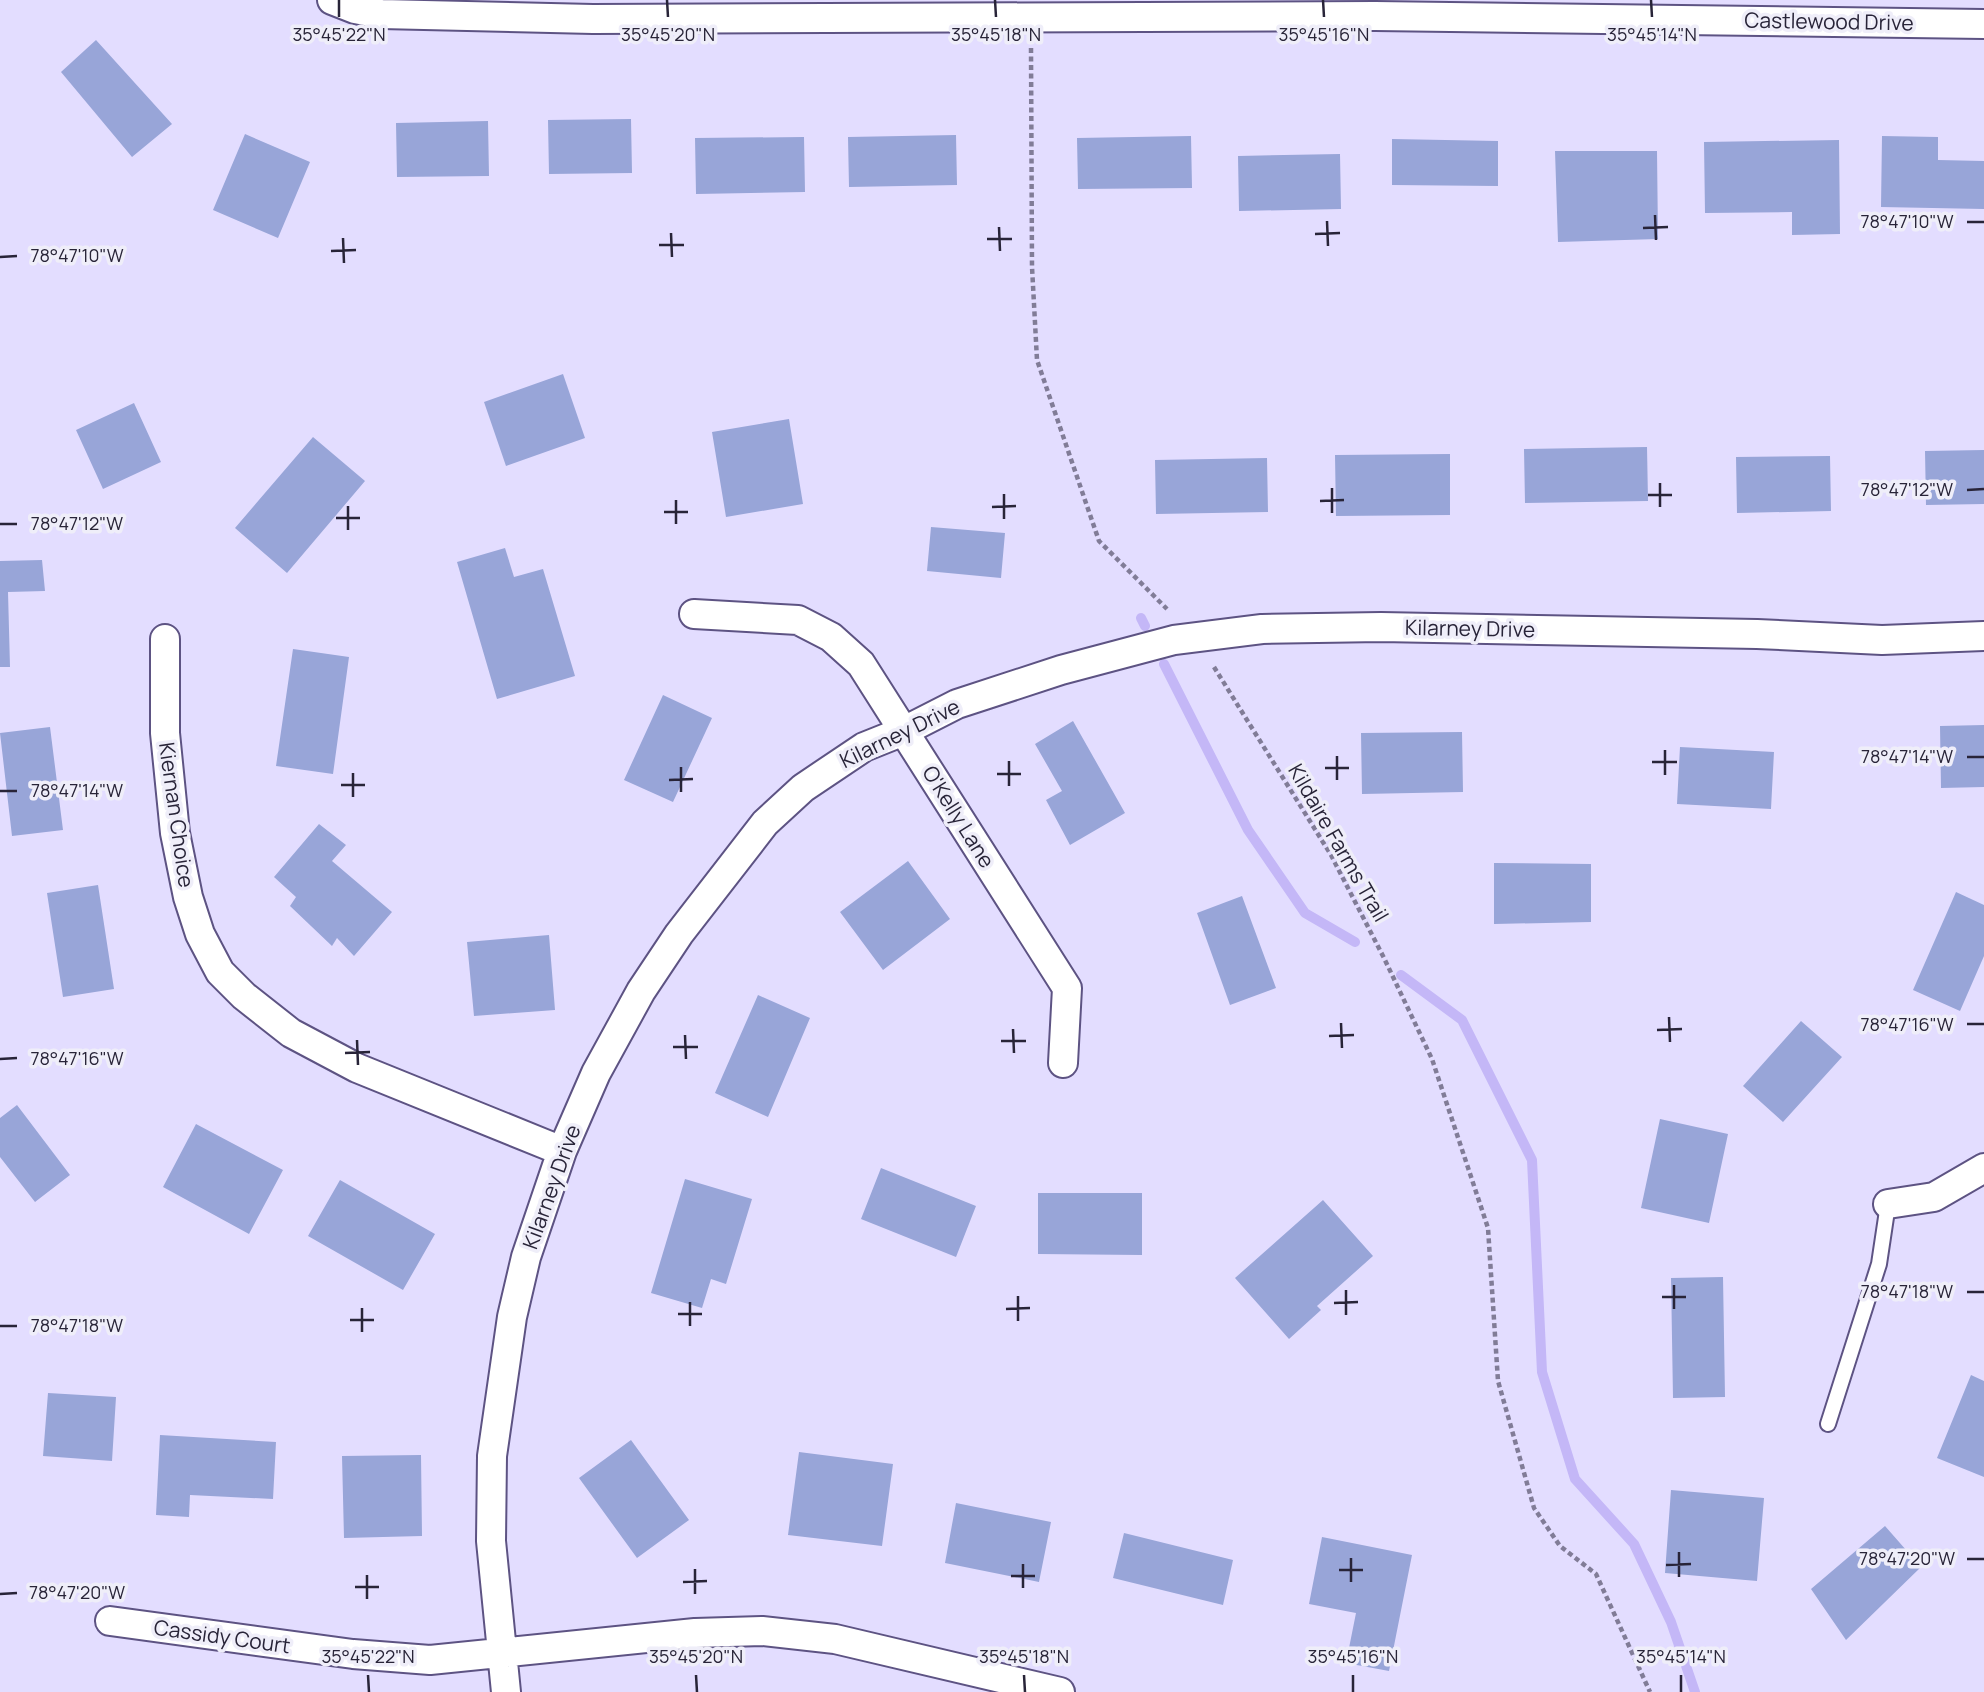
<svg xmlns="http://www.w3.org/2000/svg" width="1984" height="1692" viewBox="0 0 1984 1692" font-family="Manrope,sans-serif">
  <rect width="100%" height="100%" fill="#e3ddff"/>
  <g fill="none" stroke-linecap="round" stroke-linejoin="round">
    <path stroke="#c4b7f7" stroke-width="10" d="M 1141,618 L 1145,626
      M 1164,664 L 1248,830 L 1305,913 L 1355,942
      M 1401,975 L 1462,1020 L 1532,1160 L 1542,1372 L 1575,1479 L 1634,1544 L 1671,1622 L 1695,1692"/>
  </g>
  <path fill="#98a5d8" d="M 96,40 L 172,124 L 132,157 L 61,72 Z
    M 631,119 L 632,173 L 549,174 L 548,120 Z
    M 488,121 L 489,176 L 397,177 L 396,123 Z
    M 245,134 L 310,162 L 278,238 L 213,210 Z
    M 956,135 L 957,185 L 849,187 L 848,137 Z
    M 1191,136 L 1192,188 L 1078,189 L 1077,138 Z
    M 1882,136 L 1938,137 L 1938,160 L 1984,161 L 1984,209 L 1881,207 Z
    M 804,137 L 805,192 L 696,194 L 695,138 Z
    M 1392,139 L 1498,141 L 1498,186 L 1392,185 Z
    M 1839,140 L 1840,234 L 1792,235 L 1792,212 L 1705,213 L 1704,142 Z
    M 1555,151 L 1657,151 L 1658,239 L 1558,242 Z
    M 1340,154 L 1341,209 L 1239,211 L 1238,156 Z
    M 563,374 L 585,438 L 506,466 L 484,402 Z
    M 134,403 L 161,462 L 103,489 L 76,430 Z
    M 789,419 L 803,504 L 726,517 L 712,432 Z
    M 313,437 L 365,481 L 287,573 L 235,528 Z
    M 1647,447 L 1648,501 L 1525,503 L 1524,449 Z
    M 1984,450 L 1984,504 L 1926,505 L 1925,451 Z
    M 1450,454 L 1450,515 L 1336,516 L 1335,455 Z
    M 1830,456 L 1831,511 L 1737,513 L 1736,457 Z
    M 1267,458 L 1268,512 L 1156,514 L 1155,460 Z
    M 931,527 L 1005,533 L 1001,578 L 927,571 Z
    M 505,548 L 514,577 L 543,569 L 575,676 L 497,699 L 457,562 Z
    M 42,560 L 45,591 L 8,592 L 10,667 L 0,667 L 0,561 Z
    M 293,649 L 349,657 L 333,774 L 276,766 Z
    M 663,695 L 712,718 L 673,802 L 624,780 Z
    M 1073,721 L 1125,813 L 1070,845 L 1046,800 L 1062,791 L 1035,744 Z
    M 1984,725 L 1984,787 L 1941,788 L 1940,726 Z
    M 50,727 L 63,830 L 12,836 L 0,733 Z
    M 1462,732 L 1463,792 L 1362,794 L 1361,733 Z
    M 1680,747 L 1774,752 L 1771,809 L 1677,804 Z
    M 319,824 L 346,845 L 332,861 L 392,912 L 354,956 L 337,938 L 332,946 L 290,906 L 296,897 L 274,877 Z
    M 908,861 L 950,919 L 883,970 L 840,912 Z
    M 1494,863 L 1591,864 L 1591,922 L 1494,924 Z
    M 98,885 L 114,989 L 63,997 L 47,893 Z
    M 1956,892 L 1984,905 L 1984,956 L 1960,1011 L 1913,990 Z
    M 1242,896 L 1276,988 L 1230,1005 L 1197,913 Z
    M 549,935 L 555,1010 L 474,1016 L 467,942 Z
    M 758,995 L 810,1018 L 768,1117 L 715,1093 Z
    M 1801,1021 L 1842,1057 L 1783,1122 L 1743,1086 Z
    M 17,1105 L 70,1175 L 35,1202 L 0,1157 L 0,1118 Z
    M 1660,1119 L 1728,1134 L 1709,1223 L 1641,1208 Z
    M 196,1124 L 283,1170 L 249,1234 L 163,1187 Z
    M 881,1168 L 976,1206 L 956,1257 L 861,1219 Z
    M 685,1179 L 752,1199 L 726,1284 L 711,1279 L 702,1308 L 651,1293 Z
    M 340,1180 L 435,1234 L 403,1290 L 308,1236 Z
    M 1038,1193 L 1142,1193 L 1142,1255 L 1038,1254 Z
    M 1323,1200 L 1373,1256 L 1317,1306 L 1321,1310 L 1289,1339 L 1235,1278 Z
    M 1723,1277 L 1725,1397 L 1673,1398 L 1671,1278 Z
    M 1971,1375 L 1984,1381 L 1984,1477 L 1937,1458 Z
    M 48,1393 L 116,1397 L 112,1461 L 43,1456 Z
    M 160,1435 L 276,1442 L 273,1499 L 190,1495 L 189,1517 L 156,1515 Z
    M 631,1440 L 689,1520 L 637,1558 L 579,1478 Z
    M 799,1452 L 893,1464 L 882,1546 L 788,1535 Z
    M 421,1455 L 422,1536 L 344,1538 L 342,1456 Z
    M 1671,1490 L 1764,1498 L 1757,1581 L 1665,1573 Z
    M 956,1503 L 1051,1522 L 1039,1582 L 945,1563 Z
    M 1885,1526 L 1921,1567 L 1846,1640 L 1811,1589 Z
    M 1124,1533 L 1233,1560 L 1223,1605 L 1113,1578 Z
    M 1322,1537 L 1412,1555 L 1389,1671 L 1346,1663 L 1356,1613 L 1309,1604 Z"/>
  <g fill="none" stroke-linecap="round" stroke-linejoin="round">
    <g stroke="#5d5383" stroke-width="18">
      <path id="service" d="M 1828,1424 L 1879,1264 L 1888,1204"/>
    </g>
    <g stroke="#5d5383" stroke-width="32">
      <path id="minor" d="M 332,0 L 355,9 L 381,14 L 593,19 L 1375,16 L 1984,24
        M 694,614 L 798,620 L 831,637 L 861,664 L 1067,988 L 1063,1063
        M 165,639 L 165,733 L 175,833 L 188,897 L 200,934 L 220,972 L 244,996 L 291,1033 L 357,1068 L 562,1151
        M 1888,1204 L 1934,1197 L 1984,1168
        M 110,1621 L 353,1654 L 430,1660 L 695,1633 L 762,1631 L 835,1639 L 1060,1692
        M 506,1692 L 491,1541 L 492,1456 L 512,1317 L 526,1257 L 562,1151 L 596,1073 L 641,991 L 679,934 L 765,823 L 803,788 L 864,747 L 904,731 L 957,704 L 1061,670 L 1174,640 L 1262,629 L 1381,627 L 1757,634 L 1882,640 L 1984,636"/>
    </g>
    <path stroke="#817c97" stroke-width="4.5" stroke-dasharray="5 3.5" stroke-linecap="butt" d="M 1031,48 L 1032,267 L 1037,360 L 1099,541 L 1167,609
      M 1214,667 L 1331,855 L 1384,958 L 1432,1059 L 1488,1228 L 1498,1381 L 1534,1508 L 1560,1546 L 1596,1574 L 1650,1692"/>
    <use href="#service" stroke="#fff" stroke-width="14"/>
    <use href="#minor" stroke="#fff" stroke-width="28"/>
  </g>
  <path fill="none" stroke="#282438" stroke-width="2.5" d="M 339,0 L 339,17M 667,0 L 668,17M 995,0 L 996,17M 1323,0 L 1324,17M 1651,0 L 1652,17M 1655,215 L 1656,240M 1327,221 L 1328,246M 1967,222 L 1984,222M 999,227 L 1000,251M 1643,228 L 1668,227M 671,233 L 672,257M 1315,234 L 1340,233M 343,238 L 344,263M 987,239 L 1012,239M 659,245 L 684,245M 331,251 L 356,250M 0,257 L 17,256M 1660,483 L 1660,507M 1332,488 L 1332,513M 1967,490 L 1984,489M 1004,494 L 1004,519M 1648,495 L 1672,495M 676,500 L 676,524M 1320,501 L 1344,500M 348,506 L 348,530M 992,507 L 1016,506M 664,512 L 688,512M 336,518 L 360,518M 0,524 L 17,524M 1665,750 L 1665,775M 1337,756 L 1337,780M 1967,757 L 1984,757M 1009,761 L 1009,786M 1652,762 L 1677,762M 681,767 L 681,792M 1325,768 L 1349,768M 353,773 L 353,797M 997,774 L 1021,774M 669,780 L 693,779M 341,785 L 365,785M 0,791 L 17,791M 1669,1017 L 1670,1042M 1341,1023 L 1342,1048M 1967,1024 L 1984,1024M 1013,1029 L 1014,1053M 1657,1030 L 1682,1029M 685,1035 L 686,1059M 1329,1036 L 1354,1035M 357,1040 L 358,1065M 1001,1041 L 1026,1041M 673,1047 L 698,1047M 345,1053 L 370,1052M 0,1059 L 17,1058M 1674,1285 L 1674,1309M 1346,1290 L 1346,1315M 1967,1292 L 1984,1292M 1018,1296 L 1018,1321M 1662,1297 L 1686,1297M 690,1302 L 690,1326M 1334,1303 L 1358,1302M 362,1308 L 362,1332M 1006,1309 L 1030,1308M 678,1314 L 702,1314M 350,1320 L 374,1320M 0,1326 L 17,1326M 1679,1552 L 1679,1577M 1351,1558 L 1351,1582M 1967,1559 L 1984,1559M 1023,1564 L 1023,1588M 1666,1565 L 1691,1564M 695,1569 L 695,1594M 1339,1570 L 1363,1570M 367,1575 L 367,1599M 1011,1576 L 1035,1576M 683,1582 L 707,1581M 355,1587 L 379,1587M 0,1594 L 17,1593M 368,1675 L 369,1692M 696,1675 L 697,1692M 1024,1675 L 1025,1692M 1353,1675 L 1353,1692M 1681,1675 L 1681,1692"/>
  <g text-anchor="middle" stroke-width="7" stroke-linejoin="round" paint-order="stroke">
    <g font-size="21" fill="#282438" stroke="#efeef9">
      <text transform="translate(1829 22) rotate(1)" y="7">Castlewood Drive</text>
      <text transform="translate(1470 629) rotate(1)" y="7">Kilarney Drive</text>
      <text transform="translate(900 734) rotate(-26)" y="7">Kilarney Drive</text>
      <text transform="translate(176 815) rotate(82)" y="7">Kiernan Choice</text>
      <text transform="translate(958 817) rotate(58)" y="7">O'Kelly Lane</text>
      <text transform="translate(1338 843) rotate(60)" y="7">Kildaire Farms Trail</text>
      <text transform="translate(552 1187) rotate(-70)" y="7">Kilarney Drive</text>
      <text transform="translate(222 1637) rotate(8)" y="7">Cassidy Court</text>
    </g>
  </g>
  <g font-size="18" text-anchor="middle" fill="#282438" stroke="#efeef9" stroke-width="7" stroke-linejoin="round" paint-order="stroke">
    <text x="339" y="41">35°45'22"N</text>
    <text x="668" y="41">35°45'20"N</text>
    <text x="996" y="41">35°45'18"N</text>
    <text x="1324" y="41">35°45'16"N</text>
    <text x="1652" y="41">35°45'14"N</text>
    <text x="1907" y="228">78°47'10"W</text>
    <text x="77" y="262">78°47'10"W</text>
    <text x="1907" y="496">78°47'12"W</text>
    <text x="77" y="530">78°47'12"W</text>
    <text x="1907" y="763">78°47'14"W</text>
    <text x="77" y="797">78°47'14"W</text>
    <text x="1907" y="1031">78°47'16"W</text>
    <text x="77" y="1065">78°47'16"W</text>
    <text x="1907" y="1298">78°47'18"W</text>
    <text x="77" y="1332">78°47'18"W</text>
    <text x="1907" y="1565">78°47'20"W</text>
    <text x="77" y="1599">78°47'20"W</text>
    <text x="368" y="1663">35°45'22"N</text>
    <text x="696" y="1663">35°45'20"N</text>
    <text x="1024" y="1663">35°45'18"N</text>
    <text x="1353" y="1663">35°45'16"N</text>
    <text x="1681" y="1663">35°45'14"N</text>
  </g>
</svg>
